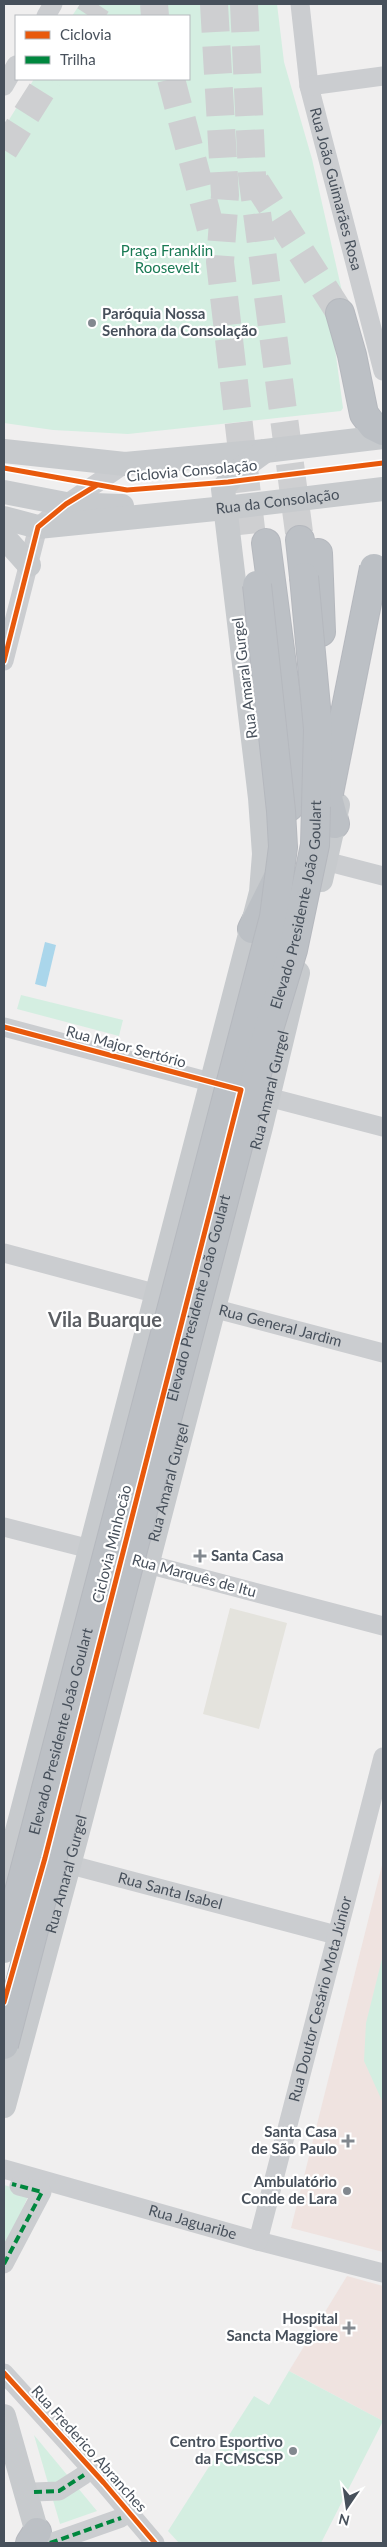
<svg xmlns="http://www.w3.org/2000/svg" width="387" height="2547" viewBox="0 0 387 2547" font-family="Lato,sans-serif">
  <rect width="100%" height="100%" fill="#f0efef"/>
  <path fill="#e4e3dd" d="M 230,1608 L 287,1623 L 259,1729 L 203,1714 Z"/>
  <path fill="#efe3e0" d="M 383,1861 L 383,2252 L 291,2228 Z
    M 347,2276 L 383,2286 L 383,2421 L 289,2371 Z"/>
  <path fill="#d4eee1" d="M 80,4 L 277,4 L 284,62 L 312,159 L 346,309 L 330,311 L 343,408 L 341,411 L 128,434 L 53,430 L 4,423 L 4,128 L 34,79 L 189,79 L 189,16 L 72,16 Z
    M 21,995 L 123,1020 L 119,1036 L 17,1009 Z
    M 383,1955 L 383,2103 L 364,2061 L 366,2023 Z
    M 4,2185 L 30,2192 L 4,2251 Z
    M 289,2371 L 383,2421 L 321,2543 L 179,2543 L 168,2531 L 254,2396 L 269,2405 Z
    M 34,2435 L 97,2511 L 60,2524 Z"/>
  <path fill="#aad6eb" d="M 45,942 L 56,945 L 46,987 L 35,984 Z"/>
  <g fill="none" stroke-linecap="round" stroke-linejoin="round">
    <path stroke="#cecfd1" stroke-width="28" stroke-dasharray="28 14" stroke-linecap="butt" d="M 154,4 L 155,16
      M 214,4 L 225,195 L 220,262 L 253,546
      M 244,4 L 252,175 L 300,540
      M 89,16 L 97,4
      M 171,79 L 214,241
      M 4,150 L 49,79
      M 256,182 L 340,313"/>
    <g stroke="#b5b8be" stroke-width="30">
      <path id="highway" d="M 340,313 L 352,355 L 364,414 L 373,426 L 383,431
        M 300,540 L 304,577
        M 266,543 L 292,741 L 289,807
        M 318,553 L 321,632
        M 325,770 L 325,787 L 335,824
        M 252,929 L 277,879
        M 30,2543 L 37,2532"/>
    </g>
    <g stroke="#cbcdd0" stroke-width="19">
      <path id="s1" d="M 300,4 L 309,86 L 383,371"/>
      <path d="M 46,16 L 53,4"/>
      <path d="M 4,86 L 16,65"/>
      <path d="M 309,86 L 383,76"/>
      <path d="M 4,661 L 38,527 L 66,504 L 125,464"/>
      <path d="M 325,861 L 383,876"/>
      <path d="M 4,1027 L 225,1086"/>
      <path d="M 256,1094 L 383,1127"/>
      <path d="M 4,1253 L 169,1297"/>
      <path id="s2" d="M 201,1305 L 383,1353"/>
      <path d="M 4,1527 L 102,1552"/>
      <path d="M 136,1561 L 383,1626"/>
      <path id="s3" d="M 56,1861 L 336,1935"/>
      <path id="s4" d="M 4,2169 L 258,2241 L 383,2273"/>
      <path id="s5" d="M 258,2241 L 383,1757"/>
      <path d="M 4,2264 L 42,2192 L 19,2186"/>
      <path d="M 4,2373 L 104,2483 L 155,2543"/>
      <path d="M 34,2492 L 59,2491 L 84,2475"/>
      <path d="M 50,2543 L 121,2518"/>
    </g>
    <g stroke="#c7cacd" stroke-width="24">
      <path d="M 4,451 L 125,464 L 265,451 L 383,437"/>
      <path d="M 4,492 L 66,504 L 122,506"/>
      <path id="s6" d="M 4,518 L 38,527 L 225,508 L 383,489"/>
      <path d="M 4,537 L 29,565"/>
      <path d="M 321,880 L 338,805"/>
      <path d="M 4,1881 L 261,892 L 264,854 L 260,798 L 223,489 L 234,474 L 265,451"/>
      <path id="s7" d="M 4,2106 L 76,1839 L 261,1127 L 298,973"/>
      <path d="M 4,2416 L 40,2543"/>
    </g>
    <use href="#highway" stroke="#bcc0c5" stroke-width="28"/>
    <g stroke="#b5b8be" stroke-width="30" stroke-linecap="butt">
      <g id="highway-bridge">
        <path d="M 329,793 L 374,568"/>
        <path id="s8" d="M 4,1949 L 274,917 L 283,847 L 281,811 L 257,585"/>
        <path id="s9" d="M 4,2045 L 266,1039 L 293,950 L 315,845 L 318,729 L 304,577"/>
      </g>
    </g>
    <use href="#highway-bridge" stroke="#bcc0c5" stroke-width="28"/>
    <path stroke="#00873e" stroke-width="4" stroke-dasharray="8 4" stroke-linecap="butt" d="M 4,2264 L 42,2192 L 12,2184
      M 34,2492 L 59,2491 L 84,2475
      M 50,2543 L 121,2518"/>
    <g stroke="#fff" stroke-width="8">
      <path id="cycleway" d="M 4,468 L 127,490 L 228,482 L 383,463
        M 4,661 L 38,527 L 66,504 L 97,485
        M 4,1027 L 241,1090 L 45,1858 L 4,2002
        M 4,2373 L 104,2483 L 155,2543"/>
    </g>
    <use href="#cycleway" stroke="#e8590c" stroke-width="5"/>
  </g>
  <g fill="#82888f" stroke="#fff" stroke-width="2">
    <circle cx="92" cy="323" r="5"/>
    <path d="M197.5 1548.5h5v5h5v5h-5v5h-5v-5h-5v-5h5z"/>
    <path d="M345.5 2133.5h5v5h5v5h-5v5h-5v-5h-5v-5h5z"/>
    <circle cx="347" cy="2191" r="5"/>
    <path d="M346.5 2320.5h5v5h5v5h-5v5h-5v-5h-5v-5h5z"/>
    <circle cx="293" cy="2451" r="5"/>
  </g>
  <g text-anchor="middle" stroke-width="4.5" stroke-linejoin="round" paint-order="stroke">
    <g font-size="15" fill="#47505b" stroke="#fff">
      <text dy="5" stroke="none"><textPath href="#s1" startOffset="189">Rua João Guimarães Rosa</textPath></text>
      <text transform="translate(192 471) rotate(-5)" y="5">Ciclovia Consolação</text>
      <text dy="5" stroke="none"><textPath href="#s6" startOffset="276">Rua da Consolação</textPath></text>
      <text transform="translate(245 678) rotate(-97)" y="5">Rua Amaral Gurgel</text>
      <text dy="5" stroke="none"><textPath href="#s9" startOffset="1178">Elevado Presidente João Goulart</textPath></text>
      <text transform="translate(126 1047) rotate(15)" y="5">Rua Major Sertório</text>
      <text dy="5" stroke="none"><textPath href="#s7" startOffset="1050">Rua Amaral Gurgel</textPath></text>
      <text dy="5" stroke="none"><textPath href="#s9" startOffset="772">Elevado Presidente João Goulart</textPath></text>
      <text dy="5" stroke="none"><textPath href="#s2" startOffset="82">Rua General Jardim</textPath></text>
      <text dy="5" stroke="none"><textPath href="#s7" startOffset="645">Rua Amaral Gurgel</textPath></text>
      <text transform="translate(112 1544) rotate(-76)" y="5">Ciclovia Minhocão</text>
      <text transform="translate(194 1576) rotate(15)" y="5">Rua Marquês de Itu</text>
      <text dy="5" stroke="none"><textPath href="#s8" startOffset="225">Elevado Presidente João Goulart</textPath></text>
      <text dy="5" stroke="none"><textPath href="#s7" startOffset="240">Rua Amaral Gurgel</textPath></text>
      <text dy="5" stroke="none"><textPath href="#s3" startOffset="118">Rua Santa Isabel</textPath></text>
      <text dy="5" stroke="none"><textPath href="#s5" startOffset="250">Rua Doutor Cesário Mota Júnior</textPath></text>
      <text dy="5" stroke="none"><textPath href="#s4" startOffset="196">Rua Jaguaribe</textPath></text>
      <text transform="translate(89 2449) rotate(48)" y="5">Rua Frederico Abranches</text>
    </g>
    <g font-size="15" fill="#197a54" stroke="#fff">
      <text x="167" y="256">Praça Franklin<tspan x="167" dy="17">Roosevelt</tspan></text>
    </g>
    <g font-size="15" font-weight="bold" fill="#47505b" stroke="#fff" text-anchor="end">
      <text x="102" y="319" text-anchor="start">Paróquia Nossa<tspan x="102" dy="17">Senhora da Consolação</tspan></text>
      <text x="211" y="1561" text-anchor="start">Santa Casa</text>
      <text x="337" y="2137">Santa Casa<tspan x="337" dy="17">de São Paulo</tspan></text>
      <text x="337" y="2187">Ambulatório<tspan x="337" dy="17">Conde de Lara</tspan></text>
      <text x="338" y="2324">Hospital<tspan x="338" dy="17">Sancta Maggiore</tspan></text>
      <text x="283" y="2447">Centro Esportivo<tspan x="283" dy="17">da FCMSCSP</tspan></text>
    </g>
    <g font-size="20" font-weight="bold" fill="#5b5e63" stroke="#fff">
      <text x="105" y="1327">Vila Buarque</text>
    </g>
  </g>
  <rect width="387" height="2547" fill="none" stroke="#47505b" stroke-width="10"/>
  <rect x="15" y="15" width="175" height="65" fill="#ffffff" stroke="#b5b9bd"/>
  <rect x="25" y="31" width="25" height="8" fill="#e8590c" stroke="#b5b9bd"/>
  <text x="60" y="40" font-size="15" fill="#47505b">Ciclovia</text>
  <rect x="25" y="56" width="25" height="8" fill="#00873e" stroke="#b5b9bd"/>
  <text x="60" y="65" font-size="15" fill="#47505b">Trilha</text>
  <g transform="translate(347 2507) rotate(193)" stroke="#ffffff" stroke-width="4" paint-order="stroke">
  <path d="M0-4L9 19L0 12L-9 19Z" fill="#47505b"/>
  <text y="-8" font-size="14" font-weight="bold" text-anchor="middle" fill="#47505b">N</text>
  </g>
</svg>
